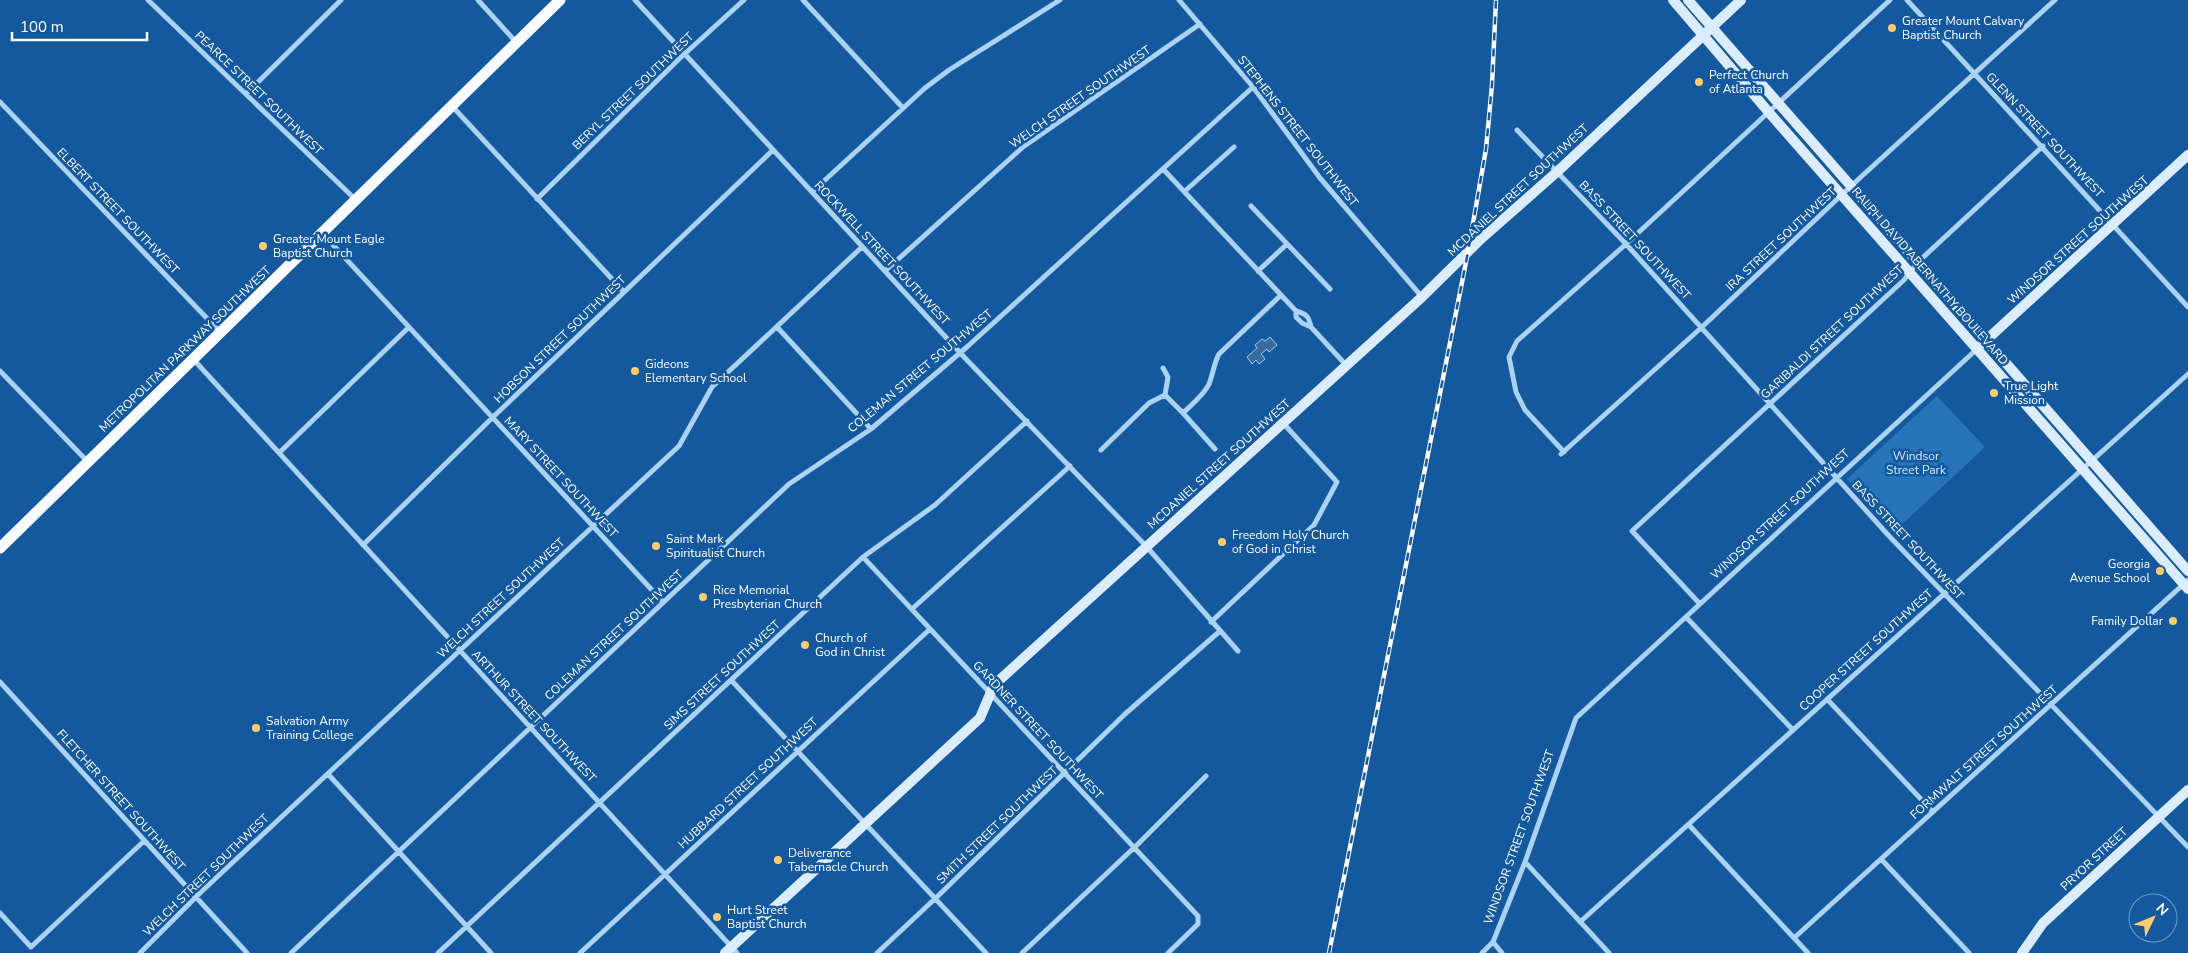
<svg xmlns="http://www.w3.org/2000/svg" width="2188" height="953" viewBox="0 0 2188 953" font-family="'Nunito Sans',sans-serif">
  <rect width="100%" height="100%" fill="#14599e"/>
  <path fill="#2774bb" d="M 1937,396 L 1985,447 L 1895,531 L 1847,479 Z"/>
  <path fill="#396a9b" stroke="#9ecdf6" d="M 1270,337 L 1277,345 L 1269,352 L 1267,349 L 1261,354 L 1265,359 L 1259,364 L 1256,360 L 1252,364 L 1247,357 L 1257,348 L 1255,345 L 1262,339 L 1265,341 Z"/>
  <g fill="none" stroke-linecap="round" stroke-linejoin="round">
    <path stroke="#abd1f3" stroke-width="5" d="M 148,0 L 356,200
      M 478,0 L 516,42
      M 635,0 L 965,358 L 1146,546 L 1238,651
      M 803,0 L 903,108
      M 1179,0 L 1253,87 L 1320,178 L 1422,297
      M 1907,0 L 2188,307
      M 246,94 L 341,0
      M 0,102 L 221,333
      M 452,106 L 624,292
      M 1517,130 L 1626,244 L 1889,536 L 2188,847
      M 1185,191 L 1234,147
      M 812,192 L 925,88 L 949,70 L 1060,0
      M 537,199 L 679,59 L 744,0
      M 1251,206 L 1330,289
      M 323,234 L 663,602
      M 885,271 L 1023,147 L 1200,24
      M 1258,271 L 1286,245
      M 1281,295 L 1296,311
      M 1296,311 L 1296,317 L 1302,323 L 1311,327 L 1346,365
      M 1296,311 C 1307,314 1309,317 1311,327
      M 777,327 L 871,429
      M 194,360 L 737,953
      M 1163,368 L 1168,377 L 1165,395 L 1183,413 C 1192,404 1204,395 1209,384 C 1213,374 1214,363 1219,354 L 1281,295 L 1163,169
      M 0,371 L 88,462
      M 1183,413 L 1215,449
      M 1101,450 L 1149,403 L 1165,395
      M 1564,452 L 1525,410 L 1516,392 L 1509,357 L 1517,341 L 1626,244 L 1890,0
      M 279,453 L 409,327
      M 1561,454 L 1702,327 L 1851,186 L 2055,0
      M 363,545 L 492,418 L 773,150
      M 863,557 L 1198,916 L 1198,924 L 1168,953
      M 1700,604 L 1632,531 L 1904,280 L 1918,262 L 2043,146
      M 912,609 L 1070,466
      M 1686,617 L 1793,730
      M 1211,622 L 1314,525 L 1337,482 L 1283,423
      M 731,680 L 986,953
      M 0,682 L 247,953
      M 1827,699 L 1933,812
      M 328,774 L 491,953
      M 1689,825 L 1808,953
      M 1881,859 L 1969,953
      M 1525,862 L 1609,953
      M 0,913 L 31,947 L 144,841
      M 1580,922 L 2188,374
      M 1794,938 L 2188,580
      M 1493,942 L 1502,953
      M 140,953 L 201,892 L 679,446 L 712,387 L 862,247
      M 291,953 L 789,484 L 871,429 L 968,346 L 1253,87
      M 438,953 L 863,557 L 935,505 L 1027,421
      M 580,953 L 930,629
      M 877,953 L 940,894 L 1125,714 L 1220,631
      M 1022,953 L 1138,844 L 1206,776
      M 1482,953 L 1493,942 L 1525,862 L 1576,718 L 1977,349"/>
    <path stroke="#dbecfd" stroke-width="10" d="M 1673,0 L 1772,116 L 2188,589
      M 1688,0 L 2188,571
      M 1982,344 L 2188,155
      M 725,953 L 980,718 L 994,685 L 1422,297 L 1482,238 L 1558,171 L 1741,0
      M 2022,953 L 2043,923 L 2188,790"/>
    <path stroke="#f8fbff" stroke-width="11" d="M 0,548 L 560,0"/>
    <g stroke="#fff" stroke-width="4.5">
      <path id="rail" d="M 1329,953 L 1468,252 L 1486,149 L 1492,85 L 1496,0"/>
    </g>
    <use href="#rail" stroke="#14599e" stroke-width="2.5" stroke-dasharray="8" stroke-linecap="butt"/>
  </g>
  <g fill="#ffcc6e" stroke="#14599e" stroke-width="2">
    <circle cx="1892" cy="28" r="5"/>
    <circle cx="1699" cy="82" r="5"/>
    <circle cx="263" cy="246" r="5"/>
    <circle cx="635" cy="371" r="5"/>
    <circle cx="1994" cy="393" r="5"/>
    <circle cx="1222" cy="542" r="5"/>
    <circle cx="656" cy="546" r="5"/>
    <circle cx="2160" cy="571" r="5"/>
    <circle cx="703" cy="597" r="5"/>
    <circle cx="2173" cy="621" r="5"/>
    <circle cx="805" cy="645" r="5"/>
    <circle cx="256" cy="728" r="5"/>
    <circle cx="778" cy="860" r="5"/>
    <circle cx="717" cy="917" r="5"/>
  </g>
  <g text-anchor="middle" stroke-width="5" stroke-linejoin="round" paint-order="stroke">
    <g font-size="12" fill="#fff" stroke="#14599e" text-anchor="start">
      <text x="1902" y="25">Greater Mount Calvary<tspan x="1902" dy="14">Baptist Church</tspan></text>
      <text x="1709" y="79">Perfect Church<tspan x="1709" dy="14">of Atlanta</tspan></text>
      <text x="273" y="243">Greater Mount Eagle<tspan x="273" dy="14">Baptist Church</tspan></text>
      <text x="645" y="368">Gideons<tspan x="645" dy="14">Elementary School</tspan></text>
      <text x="2004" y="390">True Light<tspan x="2004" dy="14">Mission</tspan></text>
      <text x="1232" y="539">Freedom Holy Church<tspan x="1232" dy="14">of God in Christ</tspan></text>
      <text x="666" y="543">Saint Mark<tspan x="666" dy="14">Spiritualist Church</tspan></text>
      <text x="2150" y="568" text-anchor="end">Georgia<tspan x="2150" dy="14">Avenue School</tspan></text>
      <text x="713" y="594">Rice Memorial<tspan x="713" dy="14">Presbyterian Church</tspan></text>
      <text x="2163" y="625" text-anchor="end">Family Dollar</text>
      <text x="815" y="642">Church of<tspan x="815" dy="14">God in Christ</tspan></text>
      <text x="266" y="725">Salvation Army<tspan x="266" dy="14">Training College</tspan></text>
      <text x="788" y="857">Deliverance<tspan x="788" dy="14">Tabernacle Church</tspan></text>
      <text x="727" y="914">Hurt Street<tspan x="727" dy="14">Baptist Church</tspan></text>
    </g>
    <g font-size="12" fill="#fff" stroke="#14599e">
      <text transform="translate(633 91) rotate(-44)" y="4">BERYL STREET SOUTHWEST</text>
      <text transform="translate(259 93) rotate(44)" y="4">PEARCE STREET SOUTHWEST</text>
      <text transform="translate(1080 97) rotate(-35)" y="4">WELCH STREET SOUTHWEST</text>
      <text transform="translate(1298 131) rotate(52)" y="4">STEPHENS STREET SOUTHWEST</text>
      <text transform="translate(2045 135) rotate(47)" y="4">GLENN STREET SOUTHWEST</text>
      <text transform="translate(1518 190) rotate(-43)" y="4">MCDANIEL STREET SOUTHWEST</text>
      <text transform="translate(118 211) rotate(46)" y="4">ELBERT STREET SOUTHWEST</text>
      <text transform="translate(1781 239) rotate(-43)" y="4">IRA STREET SOUTHWEST</text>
      <text transform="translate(1635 240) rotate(47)" y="4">BASS STREET SOUTHWEST</text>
      <text transform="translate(2078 240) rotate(-42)" y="4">WINDSOR STREET SOUTHWEST</text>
      <text transform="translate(882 253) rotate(47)" y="4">ROCKWELL STREET SOUTHWEST</text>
      <text transform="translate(1930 276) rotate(49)" y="4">RALPH DAVID ABERNATHY BOULEVARD</text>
      <text transform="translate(1832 332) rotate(-43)" y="4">GARIBALDI STREET SOUTHWEST</text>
      <text transform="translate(560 339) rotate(-44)" y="4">HOBSON STREET SOUTHWEST</text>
      <text transform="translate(185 349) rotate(-44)" y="4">METROPOLITAN PARKWAY SOUTHWEST</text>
      <text transform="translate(920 371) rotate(-40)" y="4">COLEMAN STREET SOUTHWEST</text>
      <text transform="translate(1219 464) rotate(-42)" y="4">MCDANIEL STREET SOUTHWEST</text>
      <text transform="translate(561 477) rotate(47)" y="4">MARY STREET SOUTHWEST</text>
      <text transform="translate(1780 514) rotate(-43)" y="4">WINDSOR STREET SOUTHWEST</text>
      <text transform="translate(1908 540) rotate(47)" y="4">BASS STREET SOUTHWEST</text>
      <text transform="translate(501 598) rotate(-43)" y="4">WELCH STREET SOUTHWEST</text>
      <text transform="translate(614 635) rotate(-43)" y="4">COLEMAN STREET SOUTHWEST</text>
      <text transform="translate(1866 650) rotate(-42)" y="4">COOPER STREET SOUTHWEST</text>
      <text transform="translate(722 675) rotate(-43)" y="4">SIMS STREET SOUTHWEST</text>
      <text transform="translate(534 716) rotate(47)" y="4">ARTHUR STREET SOUTHWEST</text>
      <text transform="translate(1038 730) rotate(47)" y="4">GARDNER STREET SOUTHWEST</text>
      <text transform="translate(1984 752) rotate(-42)" y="4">FORMWALT STREET SOUTHWEST</text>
      <text transform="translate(748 783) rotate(-43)" y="4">HUBBARD STREET SOUTHWEST</text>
      <text transform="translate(121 800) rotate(48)" y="4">FLETCHER STREET SOUTHWEST</text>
      <text transform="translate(997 825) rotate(-44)" y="4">SMITH STREET SOUTHWEST</text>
      <text transform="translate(1519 837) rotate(-70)" y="4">WINDSOR STREET SOUTHWEST</text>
      <text transform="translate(2094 859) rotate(-43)" y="4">PRYOR STREET</text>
      <text transform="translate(206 875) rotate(-44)" y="4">WELCH STREET SOUTHWEST</text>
    </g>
    <g font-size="12" fill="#d4e9fd" stroke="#14599e">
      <text x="1916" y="460">Windsor<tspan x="1916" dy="14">Street Park</tspan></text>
    </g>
  </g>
  <g transform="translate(2153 918) rotate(47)"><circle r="24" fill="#14599e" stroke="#729bc5"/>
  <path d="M0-4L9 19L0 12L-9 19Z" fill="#ffcc6e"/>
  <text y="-8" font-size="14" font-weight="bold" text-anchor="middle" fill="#ffffff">N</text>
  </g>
  <path d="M12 32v8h135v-8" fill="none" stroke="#ffffff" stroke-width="2.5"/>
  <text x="20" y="32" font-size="15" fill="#ffffff" stroke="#14599e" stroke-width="4" paint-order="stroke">100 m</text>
</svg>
